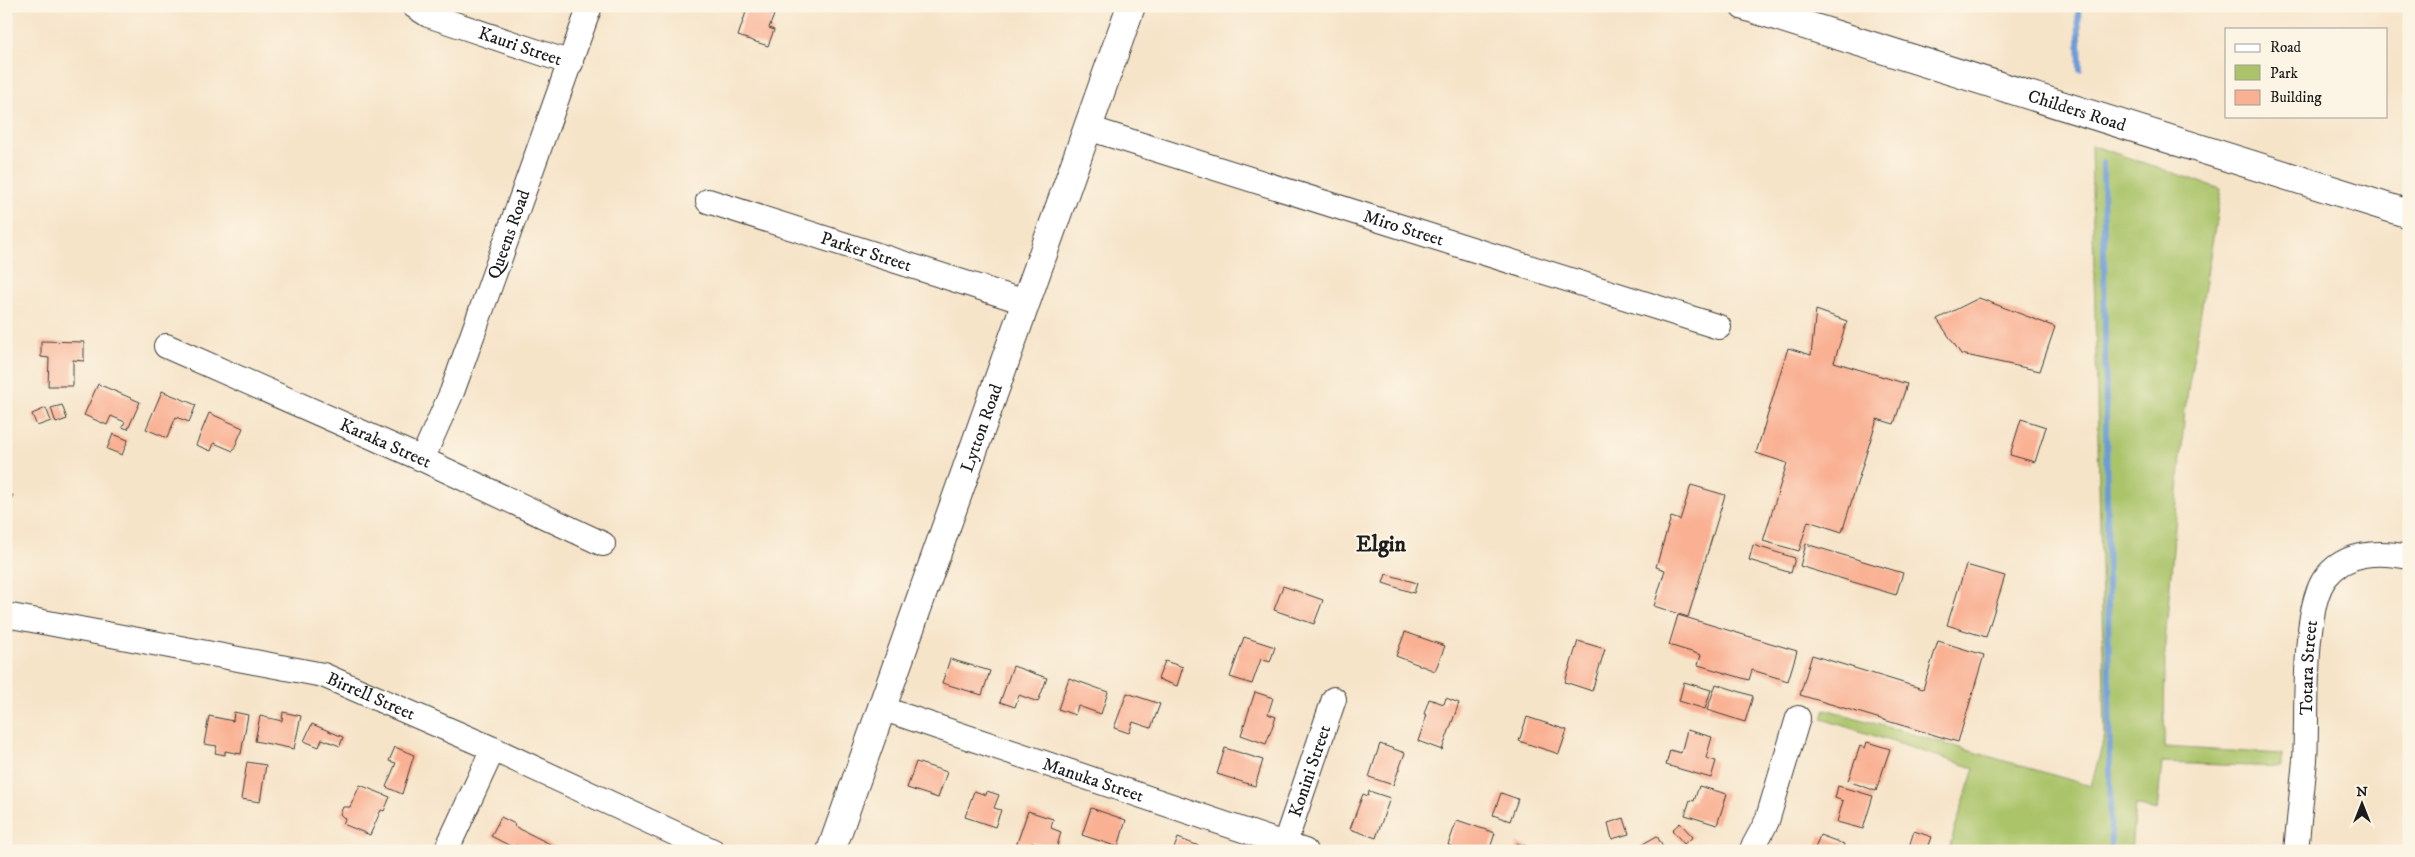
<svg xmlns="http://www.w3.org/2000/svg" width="2415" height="857" viewBox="0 0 2415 857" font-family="'IM FELL DW Pica',serif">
  <rect width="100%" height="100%" fill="#fcf5e5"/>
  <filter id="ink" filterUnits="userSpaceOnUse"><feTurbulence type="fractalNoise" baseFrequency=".02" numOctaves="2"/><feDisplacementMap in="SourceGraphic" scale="10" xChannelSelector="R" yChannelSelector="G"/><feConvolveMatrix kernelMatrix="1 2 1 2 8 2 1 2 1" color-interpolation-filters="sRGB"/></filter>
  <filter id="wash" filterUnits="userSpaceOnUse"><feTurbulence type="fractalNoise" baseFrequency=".0096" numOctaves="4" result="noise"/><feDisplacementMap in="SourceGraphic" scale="20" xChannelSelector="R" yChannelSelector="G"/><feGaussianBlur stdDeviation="1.12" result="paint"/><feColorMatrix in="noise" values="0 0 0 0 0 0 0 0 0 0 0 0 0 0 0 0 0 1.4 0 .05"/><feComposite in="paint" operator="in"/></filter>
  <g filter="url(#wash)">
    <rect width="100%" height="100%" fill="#f6e4c9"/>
    <path fill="#abc46a" stroke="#647043" d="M 2091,145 L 2221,189 L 2185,409 L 2165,643 L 2164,747 L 2282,754 L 2282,767 L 2162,763 L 2157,811 L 2135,805 L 2131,851 L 1948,851 L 1974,768 L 1822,719 L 1825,709 L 2091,786 L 2105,735 Z"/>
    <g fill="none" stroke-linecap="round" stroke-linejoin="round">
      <path stroke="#6d9cd6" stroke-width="6" d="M 2078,6 L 2080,69
        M 2103,162 L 2111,851"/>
    </g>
    <g id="blocks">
      <path fill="#f9b093" d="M 744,6 L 772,6 L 770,14 L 774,15 L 769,28 L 774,30 L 768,46 L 738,36 L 746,12 L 742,11 Z
        M 1979,298 L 2055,327 L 2040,371 L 1961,354 L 1937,319 Z
        M 1816,310 L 1847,321 L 1834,362 L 1907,384 L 1894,424 L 1877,419 L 1842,532 L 1808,521 L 1799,551 L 1763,541 L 1787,463 L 1756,453 L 1788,348 L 1811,355 Z
        M 41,341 L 84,342 L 84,361 L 73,360 L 73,386 L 48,386 L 49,358 L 41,357 Z
        M 98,384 L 140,402 L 128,429 L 122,427 L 125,422 L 111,416 L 107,425 L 84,415 Z
        M 162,391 L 196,405 L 189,422 L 176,417 L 167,438 L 146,429 Z
        M 62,405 L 67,419 L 56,423 L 51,408 Z
        M 46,408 L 51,421 L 37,426 L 32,414 Z
        M 209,413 L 243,428 L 233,451 L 214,443 L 211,451 L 196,445 Z
        M 2021,419 L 2046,427 L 2035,462 L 2010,455 Z
        M 113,434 L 128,440 L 122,455 L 107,449 Z
        M 1691,485 L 1725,495 L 1688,617 L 1654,606 L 1665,570 L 1656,567 L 1671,517 L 1680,520 Z
        M 6,493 L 13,495 L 6,512 Z
        M 1806,544 L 1903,573 L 1896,595 L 1800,566 Z
        M 1753,545 L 1795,558 L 1791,573 L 1749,560 Z
        M 1966,565 L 2005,576 L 1986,637 L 1947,625 Z
        M 1386,574 L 1417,583 L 1414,593 L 1383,583 Z
        M 1283,586 L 1323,600 L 1314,624 L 1274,610 Z
        M 1678,615 L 1797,651 L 1788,681 L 1752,670 L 1749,680 L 1698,665 L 1701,655 L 1669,645 Z
        M 1405,632 L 1445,646 L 1435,671 L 1396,656 Z
        M 1244,637 L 1275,647 L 1270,662 L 1261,659 L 1252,684 L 1230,677 Z
        M 1578,641 L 1605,649 L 1592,691 L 1565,682 Z
        M 1938,641 L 1984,655 L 1958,742 L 1800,695 L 1812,655 L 1923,689 Z
        M 950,659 L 990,671 L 982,695 L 942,683 Z
        M 1165,661 L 1183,667 L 1177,686 L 1158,679 Z
        M 1013,666 L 1047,678 L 1038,702 L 1019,695 L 1015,707 L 1000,702 Z
        M 1069,678 L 1108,692 L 1101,714 L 1078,706 L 1075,715 L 1058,709 Z
        M 1684,682 L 1711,690 L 1705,709 L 1679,701 Z
        M 1716,684 L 1753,696 L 1745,722 L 1707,710 Z
        M 1255,692 L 1273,698 L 1268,714 L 1276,717 L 1266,744 L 1241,735 Z
        M 1127,693 L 1160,704 L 1151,728 L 1133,722 L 1129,733 L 1114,728 Z
        M 1446,698 L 1459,703 L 1442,750 L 1418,741 L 1427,715 L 1424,714 L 1429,699 L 1444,704 Z
        M 234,712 L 248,715 L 241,754 L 225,751 L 225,755 L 215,753 L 217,746 L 204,744 L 209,716 L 233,721 Z
        M 283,712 L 301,716 L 294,749 L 255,741 L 260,716 L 282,721 Z
        M 1527,717 L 1567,730 L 1559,754 L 1519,741 Z
        M 312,724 L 343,737 L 340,746 L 322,739 L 319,747 L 304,741 Z
        M 1687,730 L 1712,737 L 1706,758 L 1716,761 L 1711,778 L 1666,765 L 1670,750 L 1681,753 Z
        M 1867,742 L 1890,749 L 1876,791 L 1848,781 L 1860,746 L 1865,748 Z
        M 1380,744 L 1405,753 L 1393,785 L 1369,777 Z
        M 395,747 L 414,755 L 402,794 L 386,787 L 396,763 L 389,761 Z
        M 1225,748 L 1263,760 L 1255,786 L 1217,774 Z
        M 247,762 L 266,765 L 260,802 L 241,799 Z
        M 916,762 L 947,772 L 938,798 L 907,788 Z
        M 360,785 L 390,797 L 384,811 L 381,810 L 370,835 L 343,824 L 345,819 L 340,814 L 343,807 L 350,807 Z
        M 1699,786 L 1727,794 L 1717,825 L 1685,815 L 1690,800 L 1694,801 Z
        M 1838,786 L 1873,796 L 1863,829 L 1837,822 L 1843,801 L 1835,798 Z
        M 974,791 L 986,795 L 987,791 L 999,795 L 994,808 L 1001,810 L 995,827 L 965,817 Z
        M 1369,791 L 1390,798 L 1376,838 L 1350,829 L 1363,794 L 1368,796 Z
        M 1501,793 L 1518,799 L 1510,821 L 1493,815 Z
        M 1091,808 L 1126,820 L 1118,847 L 1082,835 Z
        M 1028,811 L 1053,819 L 1051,828 L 1061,832 L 1056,850 L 1032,842 L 1029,851 L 1016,846 Z
        M 501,817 L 515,824 L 514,826 L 560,849 L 559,851 L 528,851 L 516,845 L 514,848 L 491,836 Z
        M 1624,818 L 1629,834 L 1612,839 L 1608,823 Z
        M 1457,820 L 1495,833 L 1489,851 L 1464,851 L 1448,845 Z
        M 1680,823 L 1693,837 L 1684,844 L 1672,830 Z
        M 1914,831 L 1932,837 L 1927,851 L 1908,850 Z
        M 1820,835 L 1844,844 L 1842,851 L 1814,851 Z
        M 1657,836 L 1665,851 L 1630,851 Z
        M 1178,838 L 1212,851 L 1173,851 Z
        M 1517,843 L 1537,850 L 1537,851 L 1514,851 Z"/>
    </g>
  </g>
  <g filter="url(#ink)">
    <use href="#blocks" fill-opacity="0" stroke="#3d3a36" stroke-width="1"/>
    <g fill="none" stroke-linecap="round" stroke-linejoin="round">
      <g stroke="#3d3a36" stroke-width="26">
        <g id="minor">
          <path id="s1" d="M 414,6 L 428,15 L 571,63"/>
          <path id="s2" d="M 1088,128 L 1719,327"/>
          <path id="s3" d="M 708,201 L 1025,302"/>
          <path id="s4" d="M 166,346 L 422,459 L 603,544"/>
          <path id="s5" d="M 422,459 L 452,392 L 590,6"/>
          <path id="s6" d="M 6,615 L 323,675 L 493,749 L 713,851"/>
          <path id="s7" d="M 881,708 L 1305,851"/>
          <path id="s8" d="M 1285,843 L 1334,699"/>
          <path d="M 446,851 L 493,749"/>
          <path d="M 1751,851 L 1767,821 L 1798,718"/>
          <path id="s9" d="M 2296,851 C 2299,821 2302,790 2305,760 C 2308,718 2301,608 2326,577 C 2347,551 2379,551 2409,557"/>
        </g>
      </g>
      <g stroke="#3d3a36" stroke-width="30">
        <g id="tertiary">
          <path id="s10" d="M 1744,6 L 2409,214"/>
        </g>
      </g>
      <g stroke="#3d3a36" stroke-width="30">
        <g id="secondary">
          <path id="s11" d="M 831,851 L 1131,6"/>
        </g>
      </g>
      <use href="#minor" stroke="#fff" stroke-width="24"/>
      <use href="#tertiary" stroke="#fff" stroke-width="28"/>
      <use href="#secondary" stroke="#fff" stroke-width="28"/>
    </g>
  </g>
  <g text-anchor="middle" stroke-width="4" stroke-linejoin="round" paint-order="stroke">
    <g font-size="18" fill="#1c1c1c" stroke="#fcf5e5">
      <text dy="6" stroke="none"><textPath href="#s1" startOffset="114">Kauri Street</textPath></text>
      <text dy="6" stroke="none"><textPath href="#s10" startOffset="349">Childers Road</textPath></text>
      <text dy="6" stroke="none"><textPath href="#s2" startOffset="331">Miro Street</textPath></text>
      <text dy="6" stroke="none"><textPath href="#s5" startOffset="241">Queens Road</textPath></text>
      <text dy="6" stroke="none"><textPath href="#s3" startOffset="166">Parker Street</textPath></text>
      <text dy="6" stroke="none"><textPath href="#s11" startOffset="449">Lytton Road</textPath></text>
      <text dy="6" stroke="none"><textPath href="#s4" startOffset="240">Karaka Street</textPath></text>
      <text dy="6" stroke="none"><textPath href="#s9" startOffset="184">Totara Street</textPath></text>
      <text dy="6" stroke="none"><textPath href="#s6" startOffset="375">Birrell Street</textPath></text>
      <text dy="6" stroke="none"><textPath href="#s8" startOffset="76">Konini Street</textPath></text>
      <text dy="6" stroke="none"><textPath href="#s7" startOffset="224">Manuka Street</textPath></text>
    </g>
    <g font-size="22" font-weight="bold" fill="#1c1c1c" stroke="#fcf5e5">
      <text x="1381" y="551">Elgin</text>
    </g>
  </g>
  <rect width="2415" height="857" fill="none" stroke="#fcf5e5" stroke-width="25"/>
  <rect x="2225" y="28" width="162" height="90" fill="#fcf5e5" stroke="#a29e95"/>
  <rect x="2235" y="44" width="25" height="8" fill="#ffffff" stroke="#a29e95"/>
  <text x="2270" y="52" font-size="15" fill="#1c1c1c">Road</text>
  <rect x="2235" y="65" width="25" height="15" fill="#abc46a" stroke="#a29e95"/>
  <text x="2270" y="78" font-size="15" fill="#1c1c1c">Park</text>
  <rect x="2235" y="90" width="25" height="15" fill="#f9b093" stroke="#a29e95"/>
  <text x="2270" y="102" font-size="15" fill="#1c1c1c">Building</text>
  <g transform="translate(2362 804)" stroke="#fcf5e5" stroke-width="4" paint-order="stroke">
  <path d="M0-4L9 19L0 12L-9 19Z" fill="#1c1c1c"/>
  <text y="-8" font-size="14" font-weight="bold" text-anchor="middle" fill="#1c1c1c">N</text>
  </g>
</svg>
